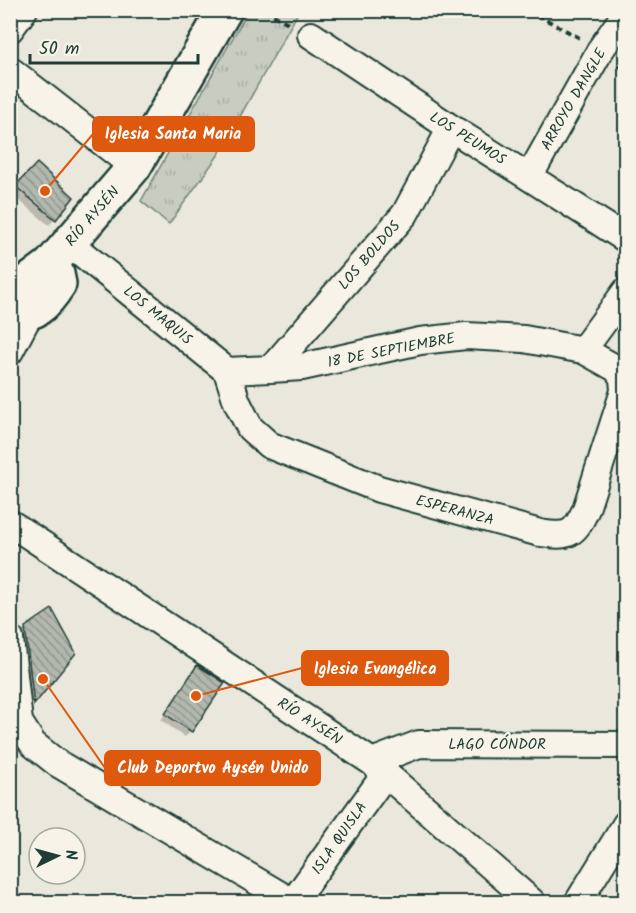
<svg xmlns="http://www.w3.org/2000/svg" width="636" height="913" viewBox="0 0 636 913" font-family="Kalam,sans-serif">
  <defs>
    <pattern id="grass-tufts" width="24" height="20" patternUnits="userSpaceOnUse" patternTransform="scale(1.5)"><rect width="24" height="20" fill="#c8ccc1"/><path d="M3 7l-1-3M5 7V3M7 7l1-3M15 17l-1-3M17 17v-4M19 17l1-3" fill="none" stroke="#abb0a6"/></pattern>
    <pattern id="building-back-hatch" width="6" height="6" patternUnits="userSpaceOnUse" patternTransform="scale(1.5)"><rect width="6" height="6" fill="#b2b8ae"/><path d="M-1 5l2 2M0 0l6 6M5-1l2 2" fill="none" stroke="#90978e"/></pattern>
  </defs>
  <rect width="100%" height="100%" fill="#eae8dd"/>
  <filter id="ink" filterUnits="userSpaceOnUse"><feTurbulence type="fractalNoise" baseFrequency=".0167" numOctaves="2"/><feDisplacementMap in="SourceGraphic" scale="12" xChannelSelector="R" yChannelSelector="G"/><feConvolveMatrix kernelMatrix="1 2 1 2 8 2 1 2 1" color-interpolation-filters="sRGB"/></filter>
  <g filter="url(#ink)">
    <path fill="url(#grass-tufts)" stroke="#74847a" stroke-width="1.5" d="M 248,11 L 299,11 L 219,154 L 169,224 L 141,201 Z"/>
    <path fill="#0003" d="M 37,165 L 55,219 L 49,225 L 10,193 Z
      M 26,628 L 74,653 L 25,711 L 17,637 Z
      M 197,666 L 191,731 L 185,737 L 161,720 L 192,672 Z"/>
    <path fill="url(#building-back-hatch)" stroke="#1f3d34" stroke-width="1.5" d="M 37,163 L 74,197 L 56,220 L 15,186 Z
      M 52,609 L 76,653 L 34,705 L 25,627 Z
      M 197,665 L 225,683 L 192,732 L 165,714 Z"/>
    <g fill="none" stroke-linecap="round" stroke-linejoin="round">
      <g stroke="#1f3d34" stroke-width="30">
        <path id="street" d="M 10,29 L 24,10
          M 311,35 L 451,128 L 529,177 L 626,239
          M 10,70 L 134,167
          M 529,177 L 601,49 L 619,23
          M 69,243 L 227,371 L 271,369 L 302,367 L 420,341 L 466,336 L 524,339 L 583,350 L 617,369 L 623,378 L 626,377
          M 583,350 L 626,291
          M 10,351 L 30,313
          M 271,369 L 405,214 L 451,128
          M 227,371 L 237,402 L 250,428 L 269,445 L 379,489 L 540,533 C 568,537 574,536 586,509 L 624,391 L 623,378
          M 10,523 L 372,762 L 532,902
          M 10,639 L 19,722 L 33,744 L 57,763 L 292,902
          M 372,762 L 419,744 L 626,745
          M 293,902 L 386,773
          M 578,902 L 626,824"/>
      </g>
      <g stroke="#1f3d34" stroke-width="38">
        <path id="secondary" d="M 10,295 L 50,265 L 134,167 L 225,10
          M 10,308 C 33,322 48,301 59,284 L 57,274 L 50,265"/>
      </g>
      <path stroke="#1f3d34" stroke-width="4" stroke-dasharray="6 4.5" stroke-linecap="butt" d="M 264,10 L 292,25
        M 528,10 L 580,38
        M 618,65 L 626,71"/>
      <use href="#street" stroke="#f7f3e8" stroke-width="26"/>
      <use href="#secondary" stroke="#f7f3e8" stroke-width="33"/>
    </g>
  </g>
  <g text-anchor="middle" stroke-width="4.5" stroke-linejoin="round" paint-order="stroke">
    <g font-size="15" fill="#1f3d34" stroke="#f7f3e8">
      <text transform="translate(573 99) rotate(-60)" y="5">ARROYO DANGLE</text>
      <text transform="translate(468 138) rotate(32)" y="5">LOS PEUMOS</text>
      <text transform="translate(92 216) rotate(-49)" y="5">RÍO AYSÉN</text>
      <text transform="translate(369 255) rotate(-49)" y="5">LOS BOLDOS</text>
      <text transform="translate(158 315) rotate(39)" y="5">LOS MAQUIS</text>
      <text transform="translate(391 350) rotate(-11)" y="5">18 DE SEPTIEMBRE</text>
      <text transform="translate(455 510) rotate(15)" y="5">ESPERANZA</text>
      <text transform="translate(310 721) rotate(33)" y="5">RÍO AYSÉN</text>
      <text x="497" y="749">LAGO CÓNDOR</text>
      <text transform="translate(339 838) rotate(-55)" y="5">ISLA QUISLA</text>
    </g>
  </g>
  <path fill="none" stroke="#de580e" stroke-width="2" d="M45 191L93 134M196 696L302 668M43 679L105 768"/>
  <g fill="#de580e" stroke="#f7f3e8" stroke-width="2">
    <circle cx="45" cy="191" r="6"/>
    <circle cx="196" cy="696" r="6"/>
    <circle cx="43" cy="679" r="6"/>
  </g>
  <g fill="#de580e" stroke="#de580e" stroke-width="2">
    <rect x="93" y="117" width="161" height="34" rx="6"/>
    <rect x="302" y="651" width="146" height="34" rx="6"/>
    <rect x="105" y="751" width="215" height="34" rx="6"/>
  </g>
  <g font-size="16" text-anchor="middle" font-weight="bold" fill="#fff">
    <text x="173" y="139">Iglesia Santa Maria</text>
    <text x="375" y="674">Iglesia Evangélica</text>
    <text x="213" y="773">Club Deportvo Aysén Unido</text>
  </g>
  <rect width="636" height="913" fill="none" stroke="#f7f3e8" stroke-width="36"/>
  <rect x="18" y="18" width="600" height="877" fill="none" stroke="#1f3d34" stroke-width="2" filter="url(#ink)"/>
  <g transform="translate(57 856) rotate(85)"><circle r="28" fill="#f7f3e8" stroke="#a1aaa0" stroke-width="1.5"/>
  <path d="M0-4.5L10 22L0 15L-10 22Z" fill="#1f3d34"/>
  <text y="-9" font-size="16" font-weight="bold" text-anchor="middle" fill="#1f3d34">N</text>
  </g>
  <path d="M30 54v9h168v-9" fill="none" stroke="#1f3d34" stroke-width="3"/>
  <text x="39" y="54" font-size="18" fill="#1f3d34" stroke="#f7f3e8" stroke-width="4.5" paint-order="stroke">50 m</text>
</svg>
